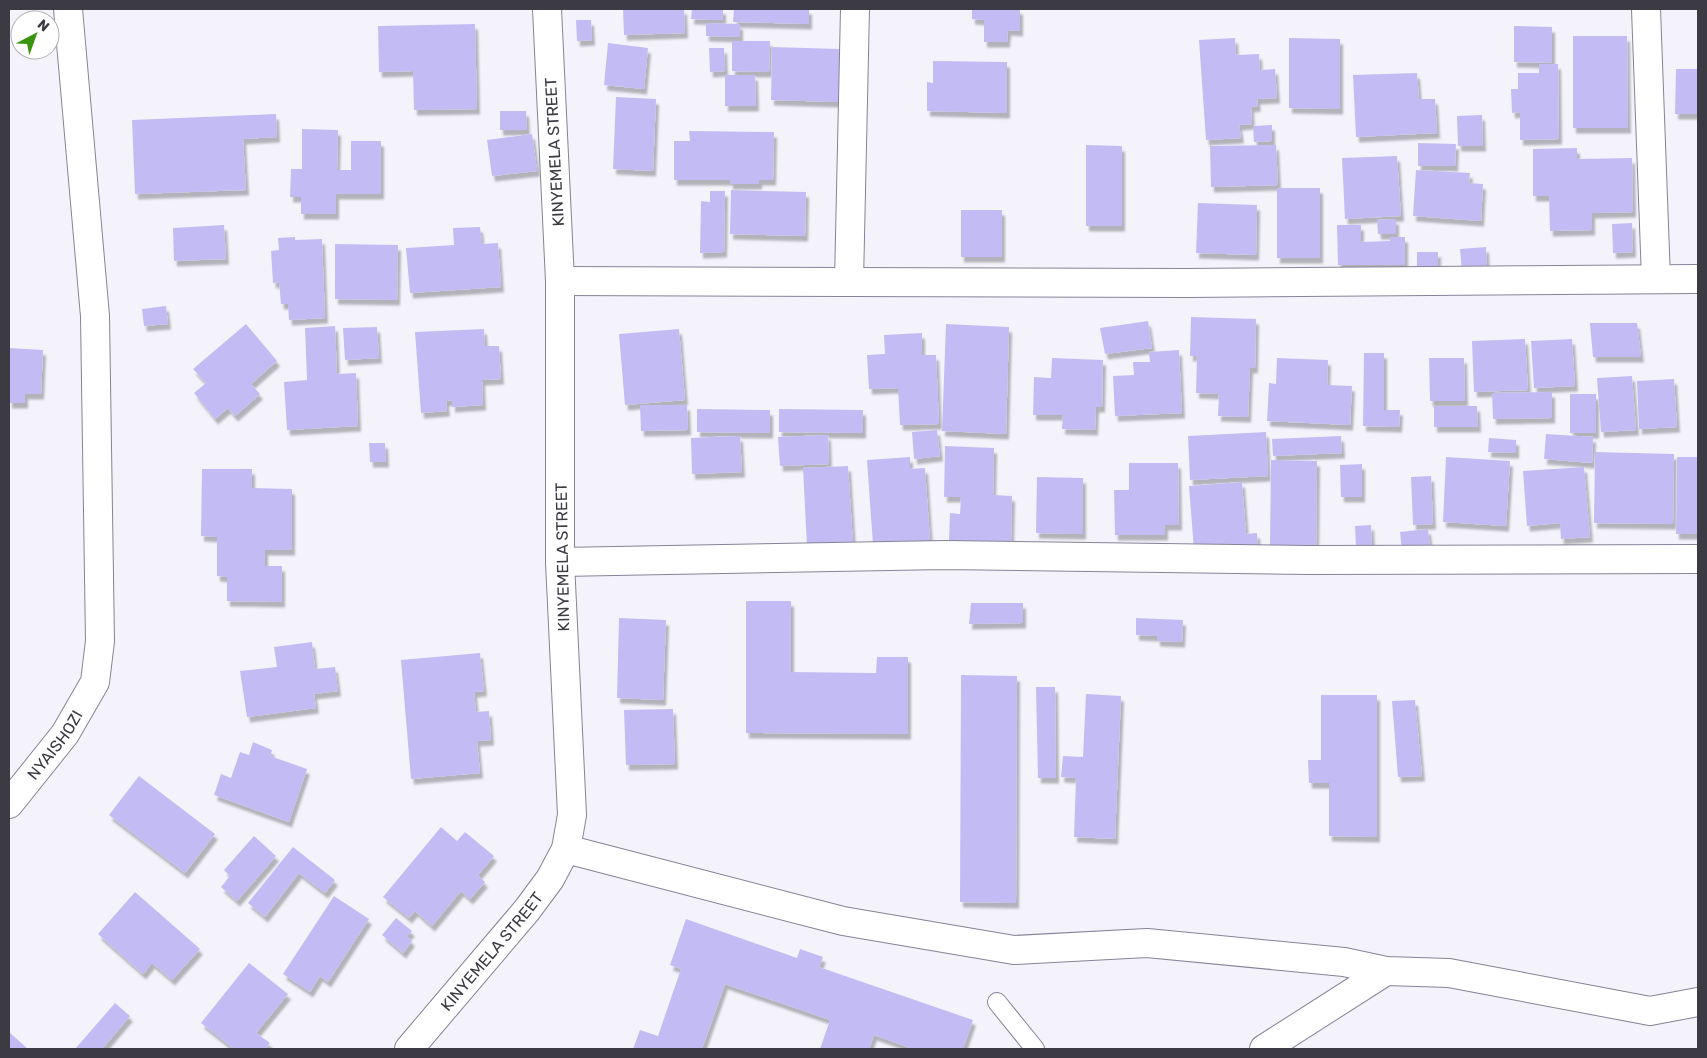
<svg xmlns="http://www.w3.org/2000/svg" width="1707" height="1058" viewBox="0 0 1707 1058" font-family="Rubik,sans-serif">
  <defs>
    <filter id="shadow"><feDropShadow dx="3" dy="5.5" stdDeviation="1" flood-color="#0004"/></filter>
  </defs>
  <rect width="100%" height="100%" fill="#f4f3fc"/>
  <path fill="#c3bcf4" filter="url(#shadow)" d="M 623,9 L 684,9 L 685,33 L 624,35 Z
    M 692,9 L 723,9 L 723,20 L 691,19 Z
    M 734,9 L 809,9 L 809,24 L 733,22 Z
    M 972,9 L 1020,9 L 1020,31 L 1008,30 L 1007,42 L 984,42 L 984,20 L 972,19 Z
    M 576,20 L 591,20 L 592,40 L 577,41 Z
    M 706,23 L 740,24 L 740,37 L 706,36 Z
    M 475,24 L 477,109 L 414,110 L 413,71 L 379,72 L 378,26 Z
    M 1514,26 L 1552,27 L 1552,63 L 1514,62 Z
    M 1573,36 L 1627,36 L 1628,128 L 1573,128 Z
    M 1235,38 L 1236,55 L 1259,54 L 1260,70 L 1275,69 L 1277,98 L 1257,99 L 1258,106 L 1251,107 L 1252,124 L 1239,125 L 1241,138 L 1206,140 L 1199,40 Z
    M 1289,38 L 1340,39 L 1340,109 L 1289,108 Z
    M 732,41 L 770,41 L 769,72 L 732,71 Z
    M 608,43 L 648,48 L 644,89 L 604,85 Z
    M 772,47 L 840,49 L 838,102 L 771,100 Z
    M 709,48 L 724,48 L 725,71 L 710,72 Z
    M 933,61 L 1007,62 L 1007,113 L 927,111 L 927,82 L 933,83 Z
    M 1539,64 L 1558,64 L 1559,139 L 1520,140 L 1520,112 L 1512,113 L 1511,89 L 1518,89 L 1518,73 L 1539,73 Z
    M 1676,69 L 1698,69 L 1698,114 L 1675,114 Z
    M 1417,73 L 1419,99 L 1435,99 L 1437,133 L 1356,137 L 1353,75 Z
    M 725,75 L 755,75 L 756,106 L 725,106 Z
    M 616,97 L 656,99 L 653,171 L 613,169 Z
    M 500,111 L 526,111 L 527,130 L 500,130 Z
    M 276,114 L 277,137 L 243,139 L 246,190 L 135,194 L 132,120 Z
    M 1482,115 L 1483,146 L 1458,146 L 1457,116 Z
    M 1272,125 L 1272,141 L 1254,142 L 1253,126 Z
    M 302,129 L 338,130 L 337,170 L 351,170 L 351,141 L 381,141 L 381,194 L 336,194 L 336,214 L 301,214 L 301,197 L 290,197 L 291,169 L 302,169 Z
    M 689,131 L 774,132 L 773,180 L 759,180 L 759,184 L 730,184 L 730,180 L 674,180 L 674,141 L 690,141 Z
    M 532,134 L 537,171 L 492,176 L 487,140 Z
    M 1418,143 L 1456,144 L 1455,166 L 1418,166 Z
    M 1086,145 L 1122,146 L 1122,226 L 1086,226 Z
    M 1276,145 L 1278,185 L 1211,187 L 1210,146 Z
    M 1577,148 L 1577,159 L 1632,158 L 1633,212 L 1592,213 L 1592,230 L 1550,231 L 1549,196 L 1533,196 L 1533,149 Z
    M 1397,156 L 1401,216 L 1345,219 L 1342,158 Z
    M 1416,170 L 1470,173 L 1469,183 L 1483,184 L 1481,221 L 1413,216 Z
    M 1277,188 L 1320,188 L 1320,258 L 1277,258 Z
    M 731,190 L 806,192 L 805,236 L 730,234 Z
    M 710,191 L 725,191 L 724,252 L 700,253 L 701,201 L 710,202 Z
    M 1198,203 L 1257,205 L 1256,255 L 1196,253 Z
    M 961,210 L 1002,210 L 1002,257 L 961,257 Z
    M 1396,219 L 1396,234 L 1378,234 L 1377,220 Z
    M 1632,223 L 1633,252 L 1613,253 L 1612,224 Z
    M 224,225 L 226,259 L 174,261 L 173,228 Z
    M 1337,225 L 1361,225 L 1361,242 L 1390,241 L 1390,237 L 1405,237 L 1405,265 L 1338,265 Z
    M 480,227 L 482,244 L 498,243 L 501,287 L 410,293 L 406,248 L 454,245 L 453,228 Z
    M 295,237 L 295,240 L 322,239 L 325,318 L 289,320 L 288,304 L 281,304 L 279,282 L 273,283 L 271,251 L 279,250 L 278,238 Z
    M 335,244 L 398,245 L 397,300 L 335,299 Z
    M 1486,247 L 1487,271 L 1462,272 L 1460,249 Z
    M 1417,252 L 1438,252 L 1438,268 L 1417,268 Z
    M 166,306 L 168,324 L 144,326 L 142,309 Z
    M 1191,317 L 1256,319 L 1255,368 L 1250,368 L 1248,417 L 1218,416 L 1219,394 L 1196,393 L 1197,356 L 1190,356 Z
    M 1148,321 L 1152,348 L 1105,354 L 1100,328 Z
    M 1590,323 L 1637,323 L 1641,357 L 1593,357 Z
    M 246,324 L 277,361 L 251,384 L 260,394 L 235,416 L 228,408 L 215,419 L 194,393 L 206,383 L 193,369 Z
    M 946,324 L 1009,327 L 1006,434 L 942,431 Z
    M 335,326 L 337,374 L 356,373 L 358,426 L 287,430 L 284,382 L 307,380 L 305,328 Z
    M 377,327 L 379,358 L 345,360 L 343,328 Z
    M 484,329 L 485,346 L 499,346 L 501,379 L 482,380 L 483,405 L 452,407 L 452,400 L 446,401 L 447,411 L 421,413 L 415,332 Z
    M 679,329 L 685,400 L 625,405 L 619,334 Z
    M 922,333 L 922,355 L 936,355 L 939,424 L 900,425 L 898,388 L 869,389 L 867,355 L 885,354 L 884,335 Z
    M 1525,339 L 1528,390 L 1474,392 L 1472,341 Z
    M 1572,339 L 1575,386 L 1534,388 L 1531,341 Z
    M 9,348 L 43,350 L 41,394 L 25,394 L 25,403 L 9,403 Z
    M 1179,350 L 1182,413 L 1115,416 L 1113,376 L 1134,375 L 1133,362 L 1150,362 L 1149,352 Z
    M 1364,353 L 1384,353 L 1384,410 L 1400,410 L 1399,427 L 1363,426 Z
    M 1052,358 L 1103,360 L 1102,407 L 1096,407 L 1095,430 L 1062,429 L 1063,415 L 1033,415 L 1034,377 L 1051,378 Z
    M 1277,358 L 1328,360 L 1327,385 L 1352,386 L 1350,425 L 1267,421 L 1269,383 L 1276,384 Z
    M 1429,358 L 1464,358 L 1465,401 L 1430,401 Z
    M 1632,376 L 1636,430 L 1601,432 L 1597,378 Z
    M 1674,379 L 1677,427 L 1639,429 L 1637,381 Z
    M 1552,392 L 1552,418 L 1493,419 L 1492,393 Z
    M 1570,394 L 1596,394 L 1596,433 L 1570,433 Z
    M 640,405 L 687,405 L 688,430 L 641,431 Z
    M 1434,406 L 1477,406 L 1478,427 L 1434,427 Z
    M 697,409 L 770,410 L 770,433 L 697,432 Z
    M 779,409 L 863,410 L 863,433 L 779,432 Z
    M 937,430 L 940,456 L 914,459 L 912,432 Z
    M 1266,432 L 1268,476 L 1190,480 L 1188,436 Z
    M 1546,434 L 1593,437 L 1592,463 L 1544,459 Z
    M 828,435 L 829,464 L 780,466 L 778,437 Z
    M 740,436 L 742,472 L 692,474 L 691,438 Z
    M 1341,436 L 1342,453 L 1273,456 L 1272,439 Z
    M 1489,438 L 1516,440 L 1516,453 L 1488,452 Z
    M 369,443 L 385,443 L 386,462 L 370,462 Z
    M 945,446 L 994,448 L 993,495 L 1012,496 L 1011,542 L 949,540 L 950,513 L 960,514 L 961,497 L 944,497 Z
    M 1595,452 L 1674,454 L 1673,524 L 1594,523 Z
    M 910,457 L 910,469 L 925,468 L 930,541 L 873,545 L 867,460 Z
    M 1446,457 L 1510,461 L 1506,526 L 1443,522 Z
    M 1677,457 L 1698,457 L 1697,534 L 1676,534 Z
    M 1271,460 L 1317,461 L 1316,548 L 1270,547 Z
    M 1129,463 L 1178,463 L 1179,525 L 1165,525 L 1165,535 L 1115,535 L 1114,490 L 1129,490 Z
    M 1362,464 L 1362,497 L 1341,497 L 1340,465 Z
    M 848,466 L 853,544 L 807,546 L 803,468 Z
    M 1584,467 L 1590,537 L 1561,539 L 1560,523 L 1527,526 L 1523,471 Z
    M 202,469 L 252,469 L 252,488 L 292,489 L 292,550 L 265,550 L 265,566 L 282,566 L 282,602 L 227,601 L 227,577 L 217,576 L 217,537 L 201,536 Z
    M 1431,476 L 1433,524 L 1413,525 L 1411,477 Z
    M 1037,477 L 1083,478 L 1083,534 L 1036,533 Z
    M 1242,482 L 1246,534 L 1257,533 L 1258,545 L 1194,550 L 1189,486 Z
    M 1371,525 L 1372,546 L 1356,547 L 1355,526 Z
    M 1428,529 L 1430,548 L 1402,552 L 1400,532 Z
    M 746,601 L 791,601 L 791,672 L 876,673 L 877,657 L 908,657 L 908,734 L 746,733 Z
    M 971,603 L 1023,603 L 1023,623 L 969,624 Z
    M 619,618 L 666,620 L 663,700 L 617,698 Z
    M 1136,618 L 1183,620 L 1182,642 L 1157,641 L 1157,636 L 1136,635 Z
    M 312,642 L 315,669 L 335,667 L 338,691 L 314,694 L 316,708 L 247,717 L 240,671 L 277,667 L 274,647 Z
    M 480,653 L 484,691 L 474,692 L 476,712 L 489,711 L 491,740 L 477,741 L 480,773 L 411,779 L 401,660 Z
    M 961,675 L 1017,676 L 1016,903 L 960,902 Z
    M 1036,687 L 1055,687 L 1056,778 L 1038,778 Z
    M 1086,694 L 1121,696 L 1115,839 L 1074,837 L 1076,778 L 1061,777 L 1063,756 L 1083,757 Z
    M 1321,695 L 1377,695 L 1377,837 L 1329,836 L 1329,783 L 1309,783 L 1308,760 L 1321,760 Z
    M 1415,700 L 1422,776 L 1398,777 L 1392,701 Z
    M 673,709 L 675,764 L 626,765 L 624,710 Z
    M 253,742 L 272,750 L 270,756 L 307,769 L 289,822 L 214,795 L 221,774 L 231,778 L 240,752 L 249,755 Z
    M 139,776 L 215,834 L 185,873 L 109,815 Z
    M 441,827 L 457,841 L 465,832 L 494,856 L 478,875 L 485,882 L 470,899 L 461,891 L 432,926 L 415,911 L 409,918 L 383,897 Z
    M 254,836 L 276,856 L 237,901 L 221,887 L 230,876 L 224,870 Z
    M 293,847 L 335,880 L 325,893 L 299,873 L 265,917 L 248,903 Z
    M 135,892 L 200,949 L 172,980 L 152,963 L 143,974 L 98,934 Z
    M 334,896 L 369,919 L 328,982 L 320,976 L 310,992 L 283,974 Z
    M 396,918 L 412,931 L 407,936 L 412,941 L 403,953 L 382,935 Z
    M 686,919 L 797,958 L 800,949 L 823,957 L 819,967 L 973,1020 L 963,1049 L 913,1049 L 874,1035 L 869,1049 L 820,1049 L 830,1020 L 725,984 L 702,1049 L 633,1049 L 640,1030 L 658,1036 L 681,969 L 670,965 Z
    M 249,963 L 288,994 L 256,1033 L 270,1043 L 265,1049 L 234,1049 L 201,1023 Z
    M 115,1003 L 130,1016 L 102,1049 L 75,1049 Z
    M 9,1032 L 28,1049 L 9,1049 Z"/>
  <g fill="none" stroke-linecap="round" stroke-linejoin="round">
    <g stroke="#858397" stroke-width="20">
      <path id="lane" d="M 997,1002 L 1035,1049"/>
    </g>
    <g stroke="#858397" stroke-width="30">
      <g id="street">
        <path d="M 1646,9 L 1656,279"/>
        <path d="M 560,281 L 1187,283 L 1698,279"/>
        <path d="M 849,282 L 855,9"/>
        <path d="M 560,562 L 945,555 L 1309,560 L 1698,559"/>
        <path id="s1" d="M 9,804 L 65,734 L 95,682 L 100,641 L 95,316 L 68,9"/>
        <path d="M 566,849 L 843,921 L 1014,950 L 1147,943 L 1344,962 L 1386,971 L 1449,973 L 1650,1011 L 1698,1002"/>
        <path id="s2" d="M 409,1049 L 527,910 L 550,879 L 566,849 L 572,815 L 560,562 L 560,281 L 547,9"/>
        <path d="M 1264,1049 L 1386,971"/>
      </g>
    </g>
    <use href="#lane" stroke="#fff" stroke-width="18"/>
    <use href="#street" stroke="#fff" stroke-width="28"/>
  </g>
  <g text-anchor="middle" stroke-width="4.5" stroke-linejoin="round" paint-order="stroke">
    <g font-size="16" fill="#3c3b44" stroke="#fff">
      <text transform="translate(554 152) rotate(-93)" y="6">KINYEMELA STREET</text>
      <text transform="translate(562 557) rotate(-91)" y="6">KINYEMELA STREET</text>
      <text dy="6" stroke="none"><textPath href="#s1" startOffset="75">NYAISHOZI</textPath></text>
      <text dy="6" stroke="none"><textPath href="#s2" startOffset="128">KINYEMELA STREET</textPath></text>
    </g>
  </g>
  <rect width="1707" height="1058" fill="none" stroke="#3c3b44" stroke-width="20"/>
  <g transform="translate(35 35) rotate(41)"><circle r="24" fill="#ffffff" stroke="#b1b1b4"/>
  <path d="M0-4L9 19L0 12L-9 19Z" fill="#39940c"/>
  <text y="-8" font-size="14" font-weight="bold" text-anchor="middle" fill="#3c3b44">N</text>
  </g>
</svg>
